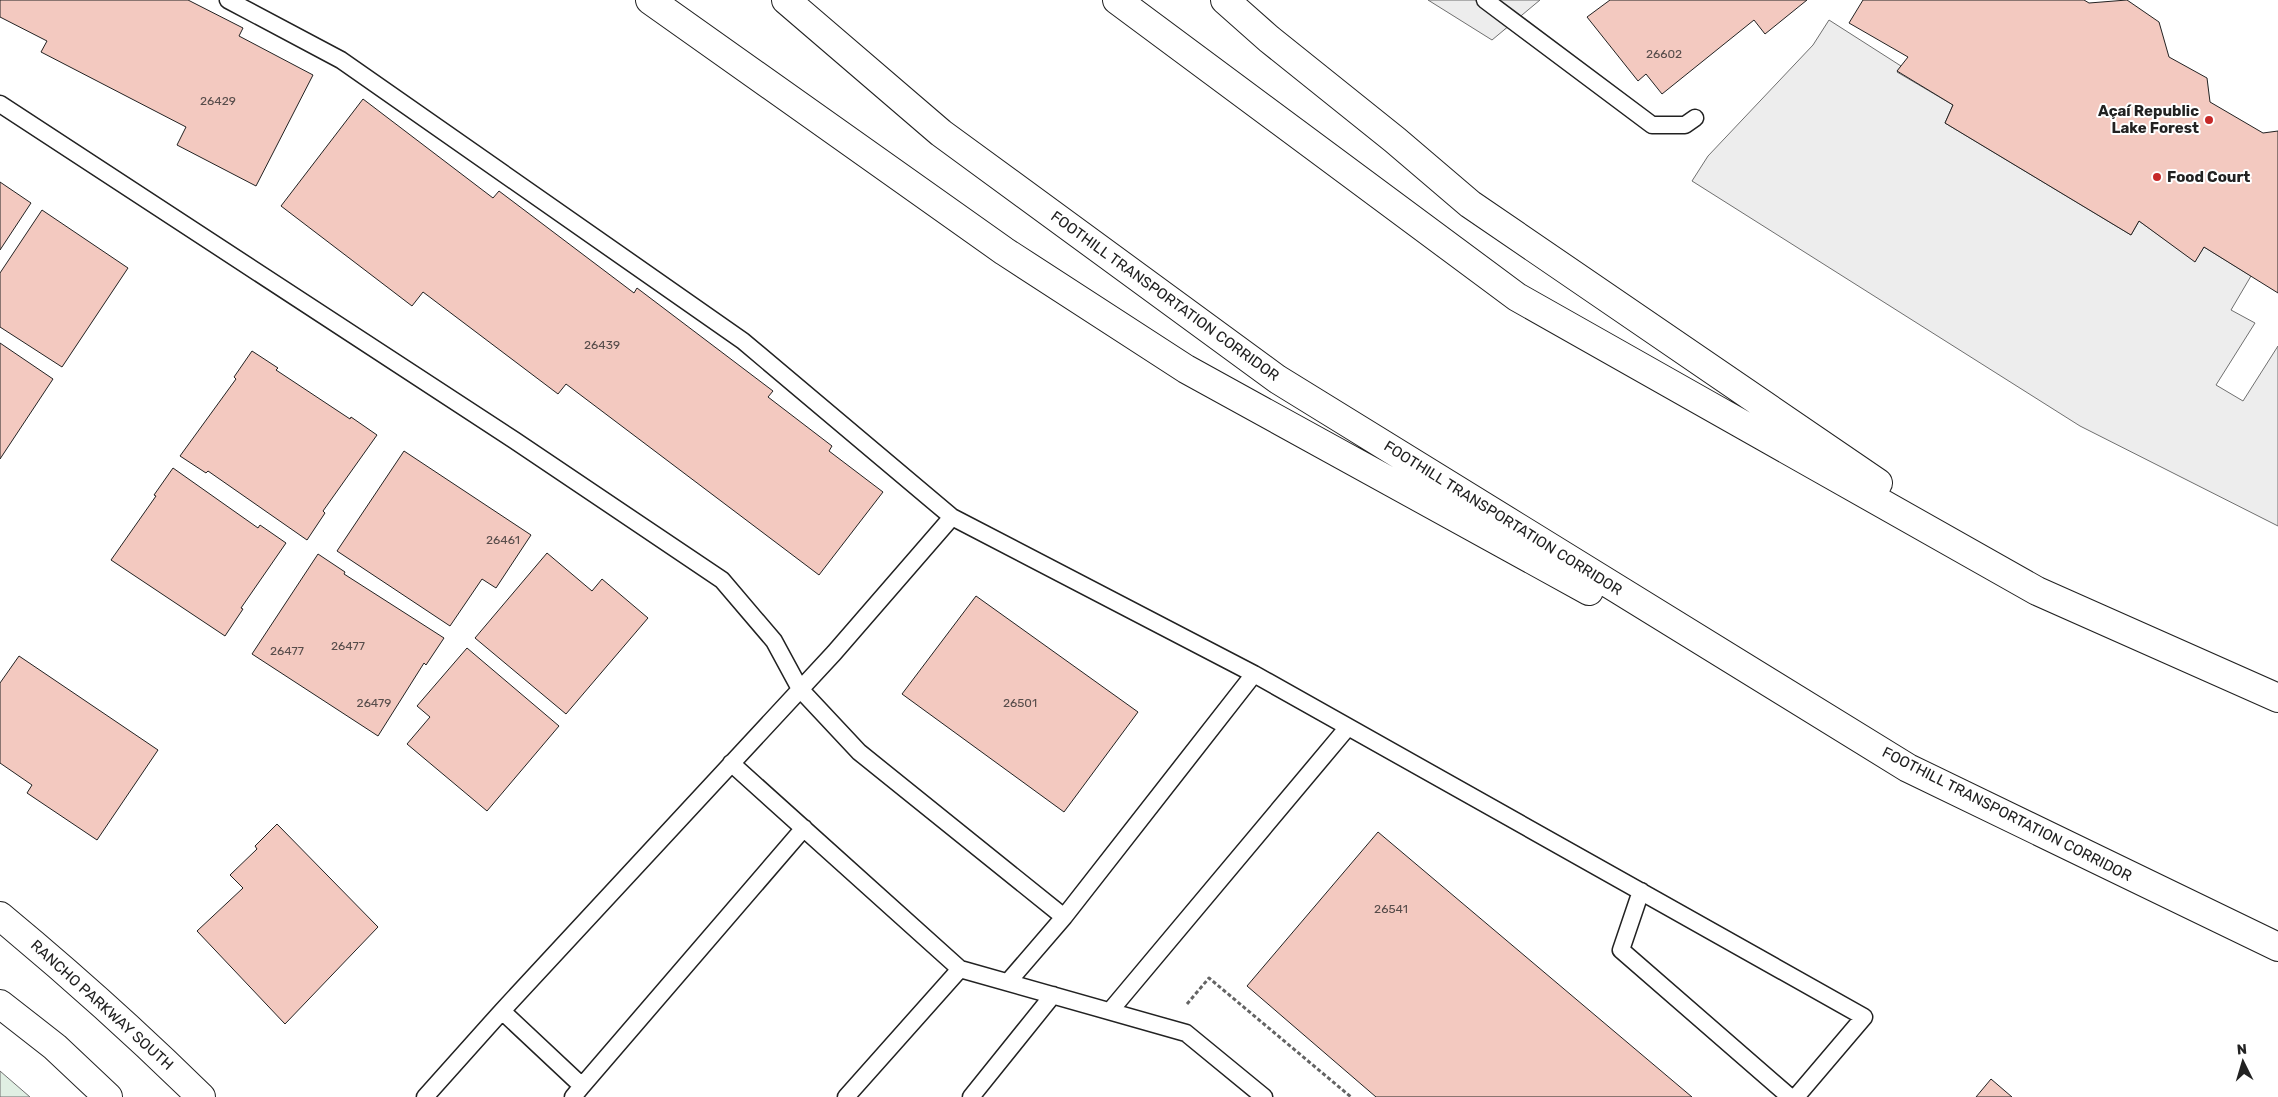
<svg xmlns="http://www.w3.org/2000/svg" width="2278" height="1097" viewBox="0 0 2278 1097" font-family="Rubik,sans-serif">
  <rect width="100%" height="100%" fill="#fff"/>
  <path fill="#e0efe3" stroke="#6f6f6f" d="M 0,1071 L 30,1097 L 0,1097 Z"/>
  <path fill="#ededed" stroke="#6f6f6f" d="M 1428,0 L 1540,0 L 1492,40 Z
    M 1829,20 L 1901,66 L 1897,72 L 1953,105 L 1945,123 L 2131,235 L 2139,221 L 2195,261 L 2204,247 L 2251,276 L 2231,310 L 2255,323 L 2216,385 L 2243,401 L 2278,346 L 2278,526 L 2080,426 L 1692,181 L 1708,156 L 1813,45 Z"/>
  <path fill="#f3c9c0" stroke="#222" d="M 0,0 L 188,0 L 243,28 L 239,36 L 313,75 L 256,186 L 177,145 L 186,127 L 41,52 L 47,41 L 0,17 Z
    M 1610,0 L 1807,0 L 1765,34 L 1754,20 L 1662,94 L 1646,74 L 1638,81 L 1587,17 Z
    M 1863,0 L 2084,0 L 2089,3 L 2127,0 L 2159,22 L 2169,57 L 2207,78 L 2210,102 L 2263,133 L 2278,131 L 2278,293 L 2204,247 L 2195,262 L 2139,221 L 2131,235 L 1945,123 L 1953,105 L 1897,71 L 1908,57 L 1849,23 Z
    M 363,99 L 493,198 L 499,191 L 634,293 L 637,288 L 773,391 L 768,397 L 832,446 L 829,451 L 883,492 L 819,575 L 566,384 L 558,394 L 423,292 L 412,306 L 281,206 Z
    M 0,182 L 31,203 L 0,250 Z
    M 42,210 L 128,268 L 62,367 L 0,327 L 0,273 Z
    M 0,343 L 53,379 L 0,459 Z
    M 252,351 L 278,368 L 276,370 L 350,419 L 351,417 L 377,435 L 323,511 L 325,513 L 307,540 L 208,471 L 206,473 L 180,456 L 236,379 L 234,377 Z
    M 404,451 L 531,535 L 496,588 L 482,579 L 450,626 L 337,551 Z
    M 173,468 L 258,528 L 260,525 L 286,543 L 241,608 L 243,609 L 225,636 L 111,560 L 156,496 L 154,495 Z
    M 547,553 L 592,591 L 602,579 L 648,618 L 566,714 L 475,638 Z
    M 318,554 L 345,572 L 344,574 L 444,638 L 426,665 L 424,663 L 378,736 L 252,654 Z
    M 976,596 L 1138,712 L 1064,812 L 902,694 Z
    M 467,648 L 559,726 L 487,811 L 407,744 L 430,717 L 417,706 Z
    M 19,656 L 158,750 L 97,840 L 27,793 L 32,785 L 0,763 L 0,683 Z
    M 277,824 L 378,927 L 285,1024 L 197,931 L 243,888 L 230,875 L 257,849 L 255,846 Z
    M 1378,832 L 1692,1097 L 1376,1097 L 1247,986 Z
    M 1991,1079 L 2012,1097 L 1976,1097 Z"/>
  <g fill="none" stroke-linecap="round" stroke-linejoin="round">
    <g stroke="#222" stroke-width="19">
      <path id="service" d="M 228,0 L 341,60 L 743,341 L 952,517 L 1254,674 L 1864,1017 L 1796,1097
        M 1485,0 L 1652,125 L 1685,125 L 1695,118
        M 0,104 L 514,440 L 722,580 L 774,641 L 800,689 L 859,752 L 1064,917 L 1254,674
        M 731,763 L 960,969 L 1186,1033 L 1264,1097
        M 1641,891 L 1621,950 L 1790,1097
        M 1008,982 L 1064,917
        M 502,1011 L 582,1086 L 573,1097
        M 1110,1011 L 1348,727
        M 582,1086 L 804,828
        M 425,1097 L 502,1011 L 834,653 L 952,517
        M 846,1097 L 960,969
        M 971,1097 L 1053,995"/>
    </g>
    <g stroke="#222" stroke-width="30">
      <path id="tertiary" d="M 0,916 C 70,974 137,1034 201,1097
        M 0,1004 L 55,1047 L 108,1097"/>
    </g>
    <g stroke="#222" stroke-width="30">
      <path id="motorway" d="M 650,0 L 1004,251 L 1186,369 L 1589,591
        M 786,0 L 941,133 L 1277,379 L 1908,768 L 2278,947
        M 1117,0 L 1517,297 L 2037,591 L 2278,698
        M 1225,0 L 1269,39 L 1395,140 L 1470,204 L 1878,483"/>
    </g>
    <path stroke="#646464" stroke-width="3" stroke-dasharray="4 2.5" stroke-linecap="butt" d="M 1187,1004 L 1209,978 L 1351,1097"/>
    <use href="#service" stroke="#fff" stroke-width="16"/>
    <use href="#tertiary" stroke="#fff" stroke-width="28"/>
    <use href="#motorway" stroke="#fff" stroke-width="28"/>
  </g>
  <g fill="#c62828" stroke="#fff" stroke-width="2">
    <circle cx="2209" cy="120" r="5"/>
    <circle cx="2157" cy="177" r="5"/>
  </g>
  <g text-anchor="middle" stroke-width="4" stroke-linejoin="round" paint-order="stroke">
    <g font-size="12" fill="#564c4a">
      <text x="1664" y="58">26602</text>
      <text x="218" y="105">26429</text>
      <text x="602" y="349">26439</text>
      <text x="503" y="544">26461</text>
      <text x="348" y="650">26477</text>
      <text x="287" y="655">26477</text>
      <text x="374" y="707">26479</text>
      <text x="1020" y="707">26501</text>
      <text x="1391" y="913">26541</text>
    </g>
    <g font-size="15" font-weight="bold" fill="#222" stroke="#fff" text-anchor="end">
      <text x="2199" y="116">Açaí Republic<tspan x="2199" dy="17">Lake Forest</tspan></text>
      <text x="2167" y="182" text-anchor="start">Food Court</text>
    </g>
    <g font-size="15" fill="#222" stroke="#fff">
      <text transform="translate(1165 296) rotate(36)" y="5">FOOTHILL TRANSPORTATION CORRIDOR</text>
      <text transform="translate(1503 518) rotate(32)" y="5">FOOTHILL TRANSPORTATION CORRIDOR</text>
      <text transform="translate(2007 814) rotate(27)" y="5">FOOTHILL TRANSPORTATION CORRIDOR</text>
      <text transform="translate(102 1005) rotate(42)" y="5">RANCHO PARKWAY SOUTH</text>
    </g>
  </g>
  <g transform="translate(2243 1062) rotate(355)" stroke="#ffffff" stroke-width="4" paint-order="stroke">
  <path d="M0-4L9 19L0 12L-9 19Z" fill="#222222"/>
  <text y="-8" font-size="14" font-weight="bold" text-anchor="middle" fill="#222222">N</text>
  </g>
</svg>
